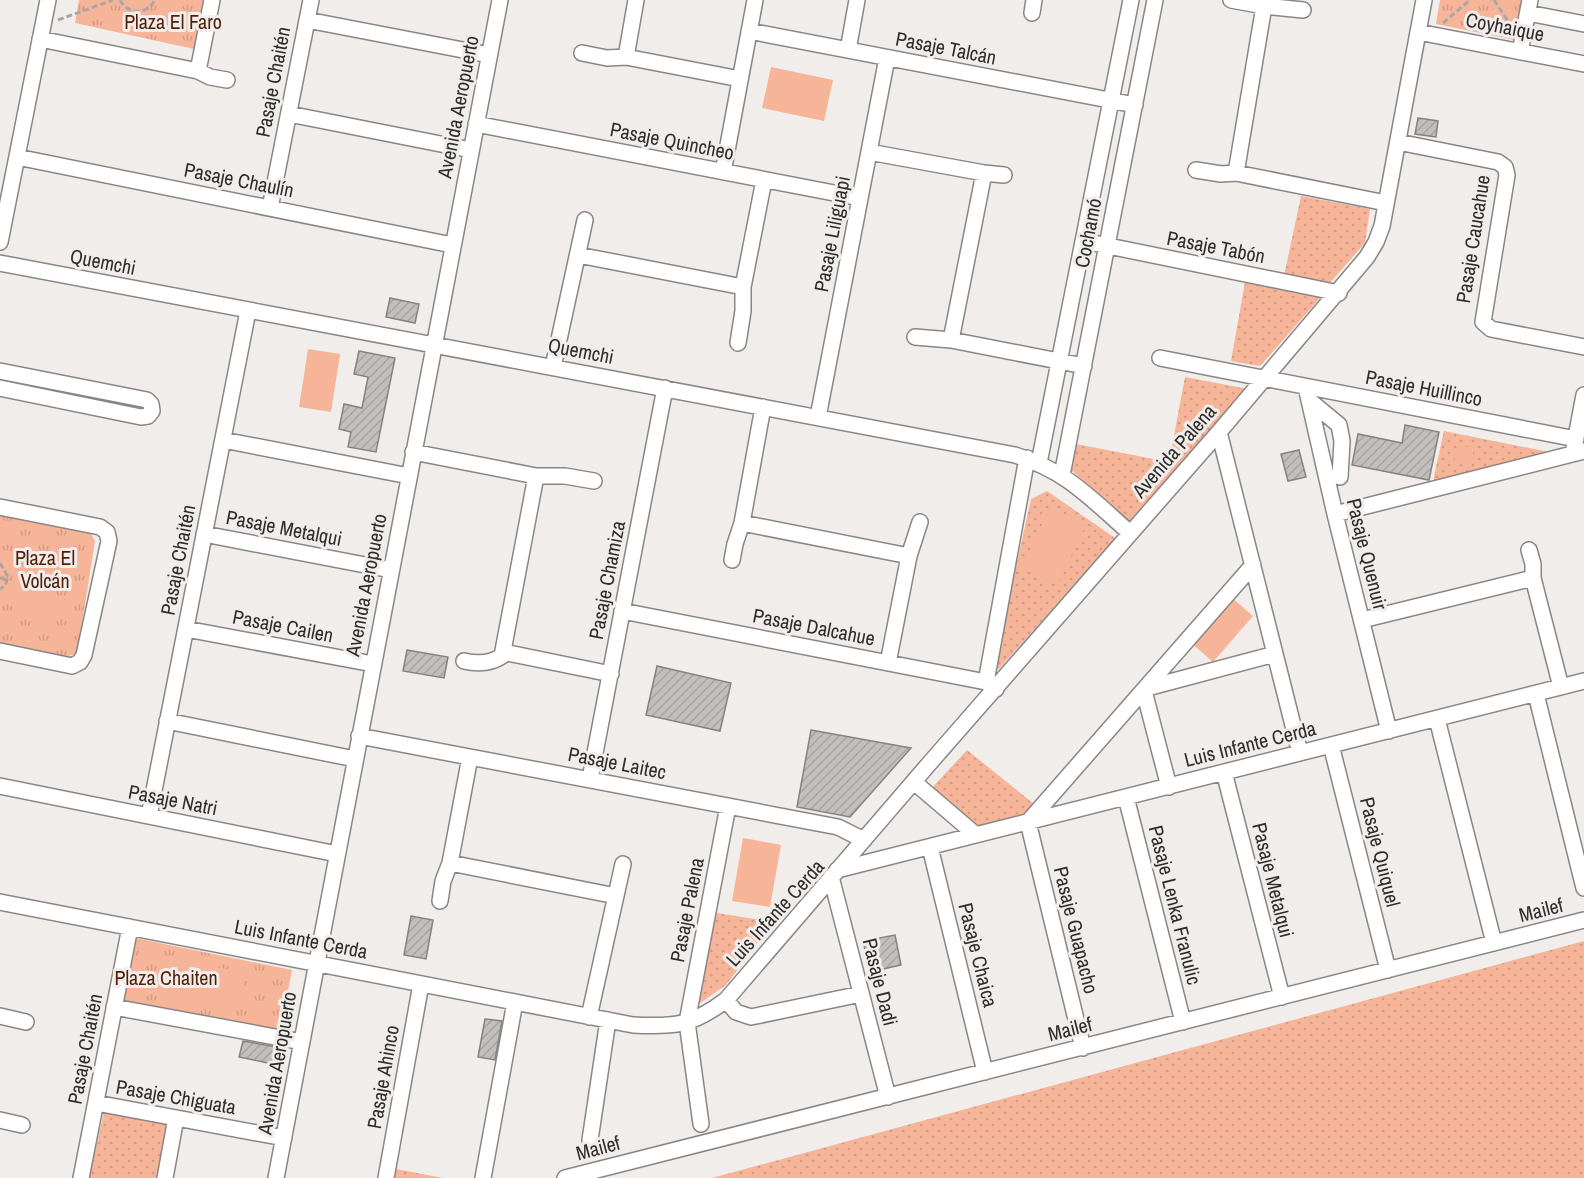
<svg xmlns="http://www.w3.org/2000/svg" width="1584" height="1178" viewBox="0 0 1584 1178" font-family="'Archivo Narrow',sans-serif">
  <defs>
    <pattern id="grass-dots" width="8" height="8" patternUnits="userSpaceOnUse" patternTransform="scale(1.5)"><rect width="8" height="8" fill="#f6b499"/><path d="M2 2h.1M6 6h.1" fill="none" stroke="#d39b84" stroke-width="1.8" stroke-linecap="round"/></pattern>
    <pattern id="park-tufts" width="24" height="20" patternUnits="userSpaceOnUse" patternTransform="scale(1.5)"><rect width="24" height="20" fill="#f6b499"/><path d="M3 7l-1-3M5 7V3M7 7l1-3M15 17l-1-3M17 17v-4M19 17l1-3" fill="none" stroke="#d39b84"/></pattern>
    <pattern id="building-hatch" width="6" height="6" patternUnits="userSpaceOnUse" patternTransform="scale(1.5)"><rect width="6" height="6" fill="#c2bebc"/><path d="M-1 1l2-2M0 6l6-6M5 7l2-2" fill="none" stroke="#a7a3a2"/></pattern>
  </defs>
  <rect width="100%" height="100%" fill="#f1edeb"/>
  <path fill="url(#grass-dots)" d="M 1301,196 L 1370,209 L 1365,243 L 1328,285 L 1284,276 Z
    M 1245,282 L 1320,298 L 1260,366 L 1231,361 Z
    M 0,375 L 143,403 L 141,413 L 0,385 Z
    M 1185,377 L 1248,389 L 1129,521 L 1071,470 L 1076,444 L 1169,462 Z
    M 1444,431 L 1554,453 L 1434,484 L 1434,476 Z
    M 1047,491 L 1115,538 L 999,669 L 994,666 L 1031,499 Z
    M 967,750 L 1034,804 L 1023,814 L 975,828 L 930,790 Z
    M 717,913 L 773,922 L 726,985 L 693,1008 Z
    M 1584,941 L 1584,1178 L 712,1178 Z
    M 105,1108 L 173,1121 L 158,1178 L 89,1178 Z
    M 396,1169 L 443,1178 L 394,1178 Z"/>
  <path fill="url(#park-tufts)" d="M 79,0 L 203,0 L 194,49 L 75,23 Z
    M 1440,0 L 1523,0 L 1515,40 L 1436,24 Z
    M 1457,445 L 1474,448 L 1470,466 L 1454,463 Z
    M 0,513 L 89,530 L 95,541 L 77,654 L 67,656 L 0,646 Z
    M 135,938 L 292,970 L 280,1032 L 123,1005 Z"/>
  <path fill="#f6b499" d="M 771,67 L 833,80 L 824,121 L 762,108 Z
    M 308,349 L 340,354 L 331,412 L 299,407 Z
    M 1050,508 L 1086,525 L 1057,585 L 1021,568 Z
    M 25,553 L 61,561 L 46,622 L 11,613 Z
    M 1230,596 L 1253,616 L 1213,662 L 1190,642 Z
    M 743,838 L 781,845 L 770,907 L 732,901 Z
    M 167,957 L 245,973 L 237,1011 L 160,996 Z"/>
  <path fill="url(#building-hatch)" stroke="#868281" stroke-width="1.5" d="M 1418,118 L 1438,121 L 1436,137 L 1415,134 Z
    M 390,298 L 419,304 L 415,323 L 386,317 Z
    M 359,351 L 395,358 L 376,452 L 348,447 L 351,432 L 339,429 L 344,404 L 362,408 L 368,377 L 354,374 Z
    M 1405,425 L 1439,432 L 1429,480 L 1352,465 L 1358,434 L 1402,443 Z
    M 1299,450 L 1306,477 L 1288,481 L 1281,454 Z
    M 407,650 L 448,657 L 444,678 L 403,671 Z
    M 657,666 L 731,683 L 720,731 L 646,715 Z
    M 811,730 L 911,748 L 850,817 L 797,807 Z
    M 411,916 L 433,920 L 426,959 L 404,955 Z
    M 895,935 L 901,965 L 870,972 L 863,941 Z
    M 485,1019 L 502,1021 L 495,1060 L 478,1057 Z
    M 243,1041 L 277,1047 L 273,1064 L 239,1057 Z"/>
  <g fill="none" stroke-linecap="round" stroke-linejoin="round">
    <g stroke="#8a8685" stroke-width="18">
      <path id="minor" d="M 1231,0 L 1264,6 L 1303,10
        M 1032,13 L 1034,0
        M 1528,13 L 1584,24
        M 307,20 L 489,55
        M 749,31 L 1135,105
        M 1418,32 L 1584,64
        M 40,39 L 198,71 L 210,77 L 227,80
        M 848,50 L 857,0
        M 1520,52 L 1530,0
        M 582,53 L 607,58 L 626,57 L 740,79
        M 626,57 L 636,0
        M 198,71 L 212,0
        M 289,114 L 471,150
        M 476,124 L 860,198
        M 1398,142 L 1498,162 L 1505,167 L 1507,175 L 1483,322 L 1491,329 L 1584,347
        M 869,152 L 984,173 L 1004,175
        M 17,157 L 452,245
        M 1196,170 L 1221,174 L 1236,173 L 1386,203
        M 723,172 L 755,0
        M 1236,173 L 1264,6
        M 270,208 L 311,0
        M 1084,241 L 1339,293
        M 0,242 L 48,0
        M 578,255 L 743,287
        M 0,263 L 1015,455 C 1067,471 1090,498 1130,533
        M 915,337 L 951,340 L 1084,366
        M 951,340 L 984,173
        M 738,343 L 743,311 L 743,287 L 764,180
        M 1160,358 L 1576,439
        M 553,367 L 585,220
        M 0,371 L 147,400 L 151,404 L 152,411 L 148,416 L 141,417 L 0,388
        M 1306,387 L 1335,514 L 1389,731
        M 1310,401 L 1339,425 L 1342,441 L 1340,477
        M 818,417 L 887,58
        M 1219,432 L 1300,753
        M 223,440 L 409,476
        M 1574,448 L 1584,395
        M 413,452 L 536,476 L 565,476 L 594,481
        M 1039,463 L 1131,0
        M 1062,475 L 1155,0
        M 0,507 L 100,527 L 107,532 L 109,541 L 84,655 L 80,662 L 72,666 L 0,651
        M 1335,514 L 1584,451
        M 742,523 L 909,556
        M 204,534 L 391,570
        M 1529,550 L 1533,564 L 1533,578 L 1561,687
        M 732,560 L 735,544 L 742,523 L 763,407
        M 622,611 L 986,682 L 996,689
        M 1362,620 L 1533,578
        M 186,629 L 373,664
        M 503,652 L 611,674
        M 464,661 C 477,664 490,664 502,656 L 536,476
        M 888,663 L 909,556 L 920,522
        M 986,682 L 1027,458
        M 1147,688 L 1275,654
        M 1144,691 L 1169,787
        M 1536,694 L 1584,888
        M 1437,719 L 1494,943
        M 167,721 L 355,759
        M 359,736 L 838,827 L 864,840
        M 1331,745 L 1388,970
        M 1224,772 L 1282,997
        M 590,779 L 665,388
        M 914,782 L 976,835
        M 0,786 L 337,854
        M 1126,797 L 1183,1022
        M 149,816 L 248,311
        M 930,847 L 985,1072
        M 450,863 L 616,896
        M 837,870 L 1584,681
        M 831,877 L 888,1097
        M 440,901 L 443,881 L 450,863 L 470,757
        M 0,902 L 633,1025 C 674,1027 692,1026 726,1000 L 928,765 L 1219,432 L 1367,257 L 1376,242 L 1382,226 L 1424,0
        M 726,1000 L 736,1012 L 751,1017 L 861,994
        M 114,1007 L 302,1042
        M 0,1016 L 26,1022
        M 589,1017 L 623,864
        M 1083,1048 L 1028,822 L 1253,565
        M 96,1103 L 284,1138
        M 0,1120 L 22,1125
        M 701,1124 L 687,1022 L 728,806
        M 590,1140 L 608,1020
        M 81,1178 L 130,927
        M 165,1178 L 176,1118
        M 276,1178 L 500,0
        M 386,1178 L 421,984
        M 483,1178 L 515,1002
        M 565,1178 L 1584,920"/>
    </g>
    <path stroke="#a9a6a5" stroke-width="3" stroke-dasharray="6 3" stroke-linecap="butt" d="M 120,0 C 128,15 147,15 155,0
      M 1494,0 L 1510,24
      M 58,20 L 113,0
      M 1443,23 L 1470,0
      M 0,563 L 8,577 L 5,586 L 0,589
      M 0,578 L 8,580"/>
    <use href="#minor" stroke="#fff" stroke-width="15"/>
  </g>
  <g text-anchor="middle" stroke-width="6" stroke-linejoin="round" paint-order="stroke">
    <g font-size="20" fill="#521e06" stroke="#f1edeb">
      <text x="173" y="29">Plaza El Faro</text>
      <text x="45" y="565">Plaza El<tspan x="45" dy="23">Volcán</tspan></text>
      <text x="166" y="985">Plaza Chaiten</text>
    </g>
    <g font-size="20" fill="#2e2c2c" stroke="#f1edeb">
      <text transform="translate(1505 27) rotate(11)" y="7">Coyhaique</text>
      <text transform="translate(946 48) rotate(11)" y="7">Pasaje Talcán</text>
      <text transform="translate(273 82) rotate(-79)" y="7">Pasaje Chaitén</text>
      <text transform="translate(458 107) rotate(-79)" y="7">Avenida Aeropuerto</text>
      <text transform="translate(672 141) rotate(11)" y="7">Pasaje Quincheo</text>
      <text transform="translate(239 180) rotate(11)" y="7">Pasaje Chaulín</text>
      <text transform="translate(1088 233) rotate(-79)" y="7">Cochamó</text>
      <text transform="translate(832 234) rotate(-79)" y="7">Pasaje Liliguapi</text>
      <text transform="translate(1473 239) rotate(-81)" y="7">Pasaje Caucahue</text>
      <text transform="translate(1216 247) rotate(11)" y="7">Pasaje Tabón</text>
      <text transform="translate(103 262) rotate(11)" y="7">Quemchi</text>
      <text transform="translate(581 351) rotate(11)" y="7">Quemchi</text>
      <text transform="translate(1424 388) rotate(11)" y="7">Pasaje Huillinco</text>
      <text transform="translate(1174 451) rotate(-49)" y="7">Avenida Palena</text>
      <text transform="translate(284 528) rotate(11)" y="7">Pasaje Metalqui</text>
      <text transform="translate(1367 554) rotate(76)" y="7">Pasaje Quenuir</text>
      <text transform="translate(178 560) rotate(-79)" y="7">Pasaje Chaitén</text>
      <text transform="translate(607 580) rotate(-79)" y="7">Pasaje Chamiza</text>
      <text transform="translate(366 585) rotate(-79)" y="7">Avenida Aeropuerto</text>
      <text transform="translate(283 626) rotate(11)" y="7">Pasaje Cailen</text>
      <text transform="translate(814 627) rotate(11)" y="7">Pasaje Dalcahue</text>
      <text transform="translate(1250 744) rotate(-14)" y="7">Luis Infante Cerda</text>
      <text transform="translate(617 763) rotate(11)" y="7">Pasaje Laitec</text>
      <text transform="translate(173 800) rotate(11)" y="7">Pasaje Natri</text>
      <text transform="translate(1380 852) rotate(76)" y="7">Pasaje Quiquel</text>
      <text transform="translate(1273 880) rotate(76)" y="7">Pasaje Metalqui</text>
      <text transform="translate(1175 905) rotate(76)" y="7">Pasaje Lenka Franulic</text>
      <text transform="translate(687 910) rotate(-79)" y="7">Pasaje Palena</text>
      <text transform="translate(1541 910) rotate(-14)" y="7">Mailef</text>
      <text transform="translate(775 913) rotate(-48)" y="7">Luis Infante Cerda</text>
      <text transform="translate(1076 930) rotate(76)" y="7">Pasaje Guapacho</text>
      <text transform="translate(301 939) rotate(11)" y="7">Luis Infante Cerda</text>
      <text transform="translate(978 955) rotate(76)" y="7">Pasaje Chaica</text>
      <text transform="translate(880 982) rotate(76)" y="7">Pasaje Dadi</text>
      <text transform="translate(1070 1029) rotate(-14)" y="7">Mailef</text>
      <text transform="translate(85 1049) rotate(-79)" y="7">Pasaje Chaitén</text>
      <text transform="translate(277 1063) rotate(-80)" y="7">Avenida Aeropuerto</text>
      <text transform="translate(383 1077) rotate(-80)" y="7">Pasaje Ahinco</text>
      <text transform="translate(176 1097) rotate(10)" y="7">Pasaje Chiguata</text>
      <text transform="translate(598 1148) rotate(-15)" y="7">Mailef</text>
    </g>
  </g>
</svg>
